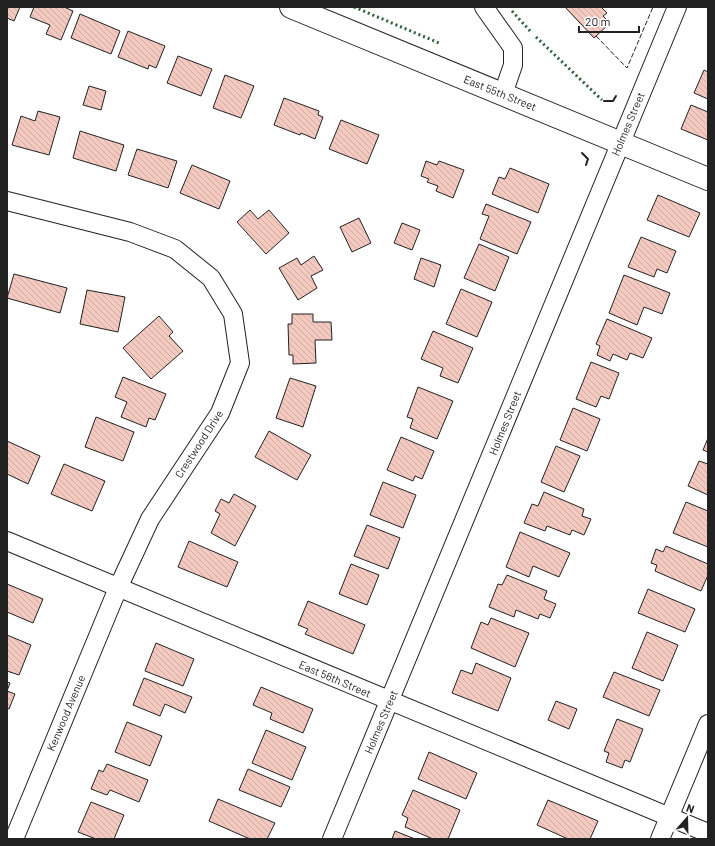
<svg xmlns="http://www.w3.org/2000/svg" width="715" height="846" viewBox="0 0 715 846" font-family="Barlow,sans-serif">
  <defs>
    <pattern id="building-back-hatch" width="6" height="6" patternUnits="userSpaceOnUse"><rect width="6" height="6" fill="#f3c9c0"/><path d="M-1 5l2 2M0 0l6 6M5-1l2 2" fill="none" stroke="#d0aca5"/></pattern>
  </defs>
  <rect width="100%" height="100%" fill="#fff"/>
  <path fill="url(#building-back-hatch)" stroke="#222" d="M 7,7 L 20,7 L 14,21 L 7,18 Z
    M 34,7 L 64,7 L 73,11 L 61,40 L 46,34 L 50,25 L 30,17 Z
    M 565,7 L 601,7 L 607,13 L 603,16 L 610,23 L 594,38 Z
    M 80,14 L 120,31 L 111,54 L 71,38 Z
    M 128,31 L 165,46 L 156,68 L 149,65 L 148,69 L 118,57 Z
    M 178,56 L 212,69 L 201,96 L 167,83 Z
    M 704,70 L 708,72 L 708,99 L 694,93 Z
    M 225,75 L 254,86 L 241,118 L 213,108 Z
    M 89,86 L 106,91 L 101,110 L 83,105 Z
    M 284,98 L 319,111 L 318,115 L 323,117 L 315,139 L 301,133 L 300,135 L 274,125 Z
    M 691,105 L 708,112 L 708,140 L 681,129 Z
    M 38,111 L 60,117 L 49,155 L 12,145 L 21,116 L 35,121 Z
    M 341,120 L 379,135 L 367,164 L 329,149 Z
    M 80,131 L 124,145 L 116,171 L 73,158 Z
    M 137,149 L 177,161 L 168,188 L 128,175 Z
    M 426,161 L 437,165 L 439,161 L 464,170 L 453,198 L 436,191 L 438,186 L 427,182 L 429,179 L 421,176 Z
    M 192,165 L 230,181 L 219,209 L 180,193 Z
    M 510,168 L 549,184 L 538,213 L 492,194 L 499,177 L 505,179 Z
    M 658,195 L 700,213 L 689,237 L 647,220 Z
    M 486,204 L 531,222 L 517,254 L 480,239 L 489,216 L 482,214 Z
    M 250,210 L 258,219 L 269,210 L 289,233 L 266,254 L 237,222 Z
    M 359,218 L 371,243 L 352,252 L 340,227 Z
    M 402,223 L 420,230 L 412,250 L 394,243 Z
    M 641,237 L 676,251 L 667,273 L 657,269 L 654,277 L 628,267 Z
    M 479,244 L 509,257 L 495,291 L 464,278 Z
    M 314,256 L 323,270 L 311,276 L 317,288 L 298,300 L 279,268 L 297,258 L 301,265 Z
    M 421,258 L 441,265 L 434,287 L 414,279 Z
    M 14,274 L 67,288 L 60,313 L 7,298 Z
    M 624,275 L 670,293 L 662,314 L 644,307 L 637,325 L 609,313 Z
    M 461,289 L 492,302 L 477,337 L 446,324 Z
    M 87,290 L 125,297 L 118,332 L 80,324 Z
    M 292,314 L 313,314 L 313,322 L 331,322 L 332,340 L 315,340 L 316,363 L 293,364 L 293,355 L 289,355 L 288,324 L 292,324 Z
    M 159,316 L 173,332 L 169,336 L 183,351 L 151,379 L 123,348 Z
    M 607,319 L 652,338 L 643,358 L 630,353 L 627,360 L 613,354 L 610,361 L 597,355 L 600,346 L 596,344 Z
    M 433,331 L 473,348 L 458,383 L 440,376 L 443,368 L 421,359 Z
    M 591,362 L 619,373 L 609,399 L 601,396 L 596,407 L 576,399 Z
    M 123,377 L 166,394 L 155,420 L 149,418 L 146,427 L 121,417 L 127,402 L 115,397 Z
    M 290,378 L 316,386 L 303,427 L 276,418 Z
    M 418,387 L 453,401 L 437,439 L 410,428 L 413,419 L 407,417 Z
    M 573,408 L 600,419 L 587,451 L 560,440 Z
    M 96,417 L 134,432 L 123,461 L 85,447 Z
    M 269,431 L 311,455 L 297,480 L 255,457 Z
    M 401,437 L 434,451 L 422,479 L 415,476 L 413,481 L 387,470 Z
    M 708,438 L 708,452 L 703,450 Z
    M 7,441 L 40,456 L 28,484 L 7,474 Z
    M 556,446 L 580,456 L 564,492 L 541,482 Z
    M 699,461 L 708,464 L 708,495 L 688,486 Z
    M 64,464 L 105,481 L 92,511 L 51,494 Z
    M 383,482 L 416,495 L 403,528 L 370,515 Z
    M 544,492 L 584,509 L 582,516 L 591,519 L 584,535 L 572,530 L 570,535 L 547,526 L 545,531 L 524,523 L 532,504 L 538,506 Z
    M 234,494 L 256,506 L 235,546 L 211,533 L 220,514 L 215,511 L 221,499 L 229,503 Z
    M 686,502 L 708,511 L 708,547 L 673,533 Z
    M 367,525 L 400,538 L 388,569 L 354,556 Z
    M 520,532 L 570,553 L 559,577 L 533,566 L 529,577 L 506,567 Z
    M 189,541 L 238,562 L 227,587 L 178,567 Z
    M 666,546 L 708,564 L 708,575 L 701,591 L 655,571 L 657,565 L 651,563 L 656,549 L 663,552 Z
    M 351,564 L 379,575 L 367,605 L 339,594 Z
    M 507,575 L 547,591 L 544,599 L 556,604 L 550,618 L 540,614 L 538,619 L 516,610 L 514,617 L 489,607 L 498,584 L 502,585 Z
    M 7,584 L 43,599 L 33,623 L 7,612 Z
    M 648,589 L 695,609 L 685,632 L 638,613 Z
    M 308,601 L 365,625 L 353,654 L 305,634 L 308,629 L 298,625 Z
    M 491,618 L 529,633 L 515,667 L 471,648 L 481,622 L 488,625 Z
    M 647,632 L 678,645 L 663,681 L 632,668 Z
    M 7,635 L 31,645 L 19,675 L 7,671 Z
    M 156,643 L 194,659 L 183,686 L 145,671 Z
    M 476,663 L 511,678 L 498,711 L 452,693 L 461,670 L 472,674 Z
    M 614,672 L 660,690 L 649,716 L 603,697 Z
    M 144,678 L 192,697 L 185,713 L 165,704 L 160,716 L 133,705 Z
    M 7,682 L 10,683 L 7,691 L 15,694 L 9,709 L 7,708 Z
    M 261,687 L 313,709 L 303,733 L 270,719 L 272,713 L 253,705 Z
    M 556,701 L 577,709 L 569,729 L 548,720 Z
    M 617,719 L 643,729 L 630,762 L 625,760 L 622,768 L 606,762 L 609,753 L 604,751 Z
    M 127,722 L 162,736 L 150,766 L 115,752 Z
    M 266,730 L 306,747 L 292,780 L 252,763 Z
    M 429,752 L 477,773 L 466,799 L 418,779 Z
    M 107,764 L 148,780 L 139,802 L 110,790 L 107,795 L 91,789 L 99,770 L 103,772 Z
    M 248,769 L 290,787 L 281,807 L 239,790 Z
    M 413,790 L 460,810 L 448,839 L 433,839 L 405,827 L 408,818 L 402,815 Z
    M 218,799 L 275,823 L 267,839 L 250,839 L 209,821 Z
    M 548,800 L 598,821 L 590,839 L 568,839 L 537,825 Z
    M 91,802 L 124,815 L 114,839 L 96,839 L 78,832 Z
    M 395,831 L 415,839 L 392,839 Z"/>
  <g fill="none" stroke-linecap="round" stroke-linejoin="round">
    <g stroke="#222" stroke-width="20">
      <path id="street" d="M 484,7 L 513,48 L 513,65 L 503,94
        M 7,201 L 130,232 L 175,249 L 211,278 L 233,314 L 240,363 L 220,413 L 150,519 L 118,588 L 14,839
        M 7,541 L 708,833
        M 332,839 L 677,7
        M 660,839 L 708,724"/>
    </g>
    <g stroke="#222" stroke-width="24">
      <path id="secondary" d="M 291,7 L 708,179"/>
    </g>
    <use href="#street" stroke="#fff" stroke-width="18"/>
    <use href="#secondary" stroke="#fff" stroke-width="22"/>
    <path stroke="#2f5e38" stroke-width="3" stroke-dasharray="2 3" stroke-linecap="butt" d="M 354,7 L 439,43
      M 512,11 L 530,31
      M 536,37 L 602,100"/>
    <path stroke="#222" stroke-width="1" stroke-dasharray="5 2" stroke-linecap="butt" d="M 596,36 L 627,68 L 653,7"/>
    <path stroke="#222" stroke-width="2" d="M 604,101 L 613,101 L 616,96
      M 582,153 L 588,159 L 586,165"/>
  </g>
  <g text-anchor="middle" stroke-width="3" stroke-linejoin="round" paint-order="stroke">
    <g font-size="11" fill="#222" stroke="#fff">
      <text transform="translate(500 93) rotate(22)" y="4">East 55th Street</text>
      <text transform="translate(628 124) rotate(-67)" y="4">Holmes Street</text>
      <text transform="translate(505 423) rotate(-68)" y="4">Holmes Street</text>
      <text transform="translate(199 444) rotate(-57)" y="4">Crestwood Drive</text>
      <text transform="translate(335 679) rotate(23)" y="4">East 56th Street</text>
      <text transform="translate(66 713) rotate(-67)" y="4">Kenwood Avenue</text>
      <text transform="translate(381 722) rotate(-67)" y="4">Holmes Street</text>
    </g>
  </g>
  <rect width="715" height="846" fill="none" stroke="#222222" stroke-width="16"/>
  <g transform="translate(687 818) rotate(20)" stroke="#ffffff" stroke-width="3" paint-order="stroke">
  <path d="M0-3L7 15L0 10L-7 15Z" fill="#222222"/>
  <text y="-6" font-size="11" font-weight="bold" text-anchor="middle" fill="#222222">N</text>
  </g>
  <path d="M579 26v6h60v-6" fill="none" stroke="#222222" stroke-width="2"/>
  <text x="585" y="26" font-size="12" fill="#222222" stroke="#ffffff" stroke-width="3" paint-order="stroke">20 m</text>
</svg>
